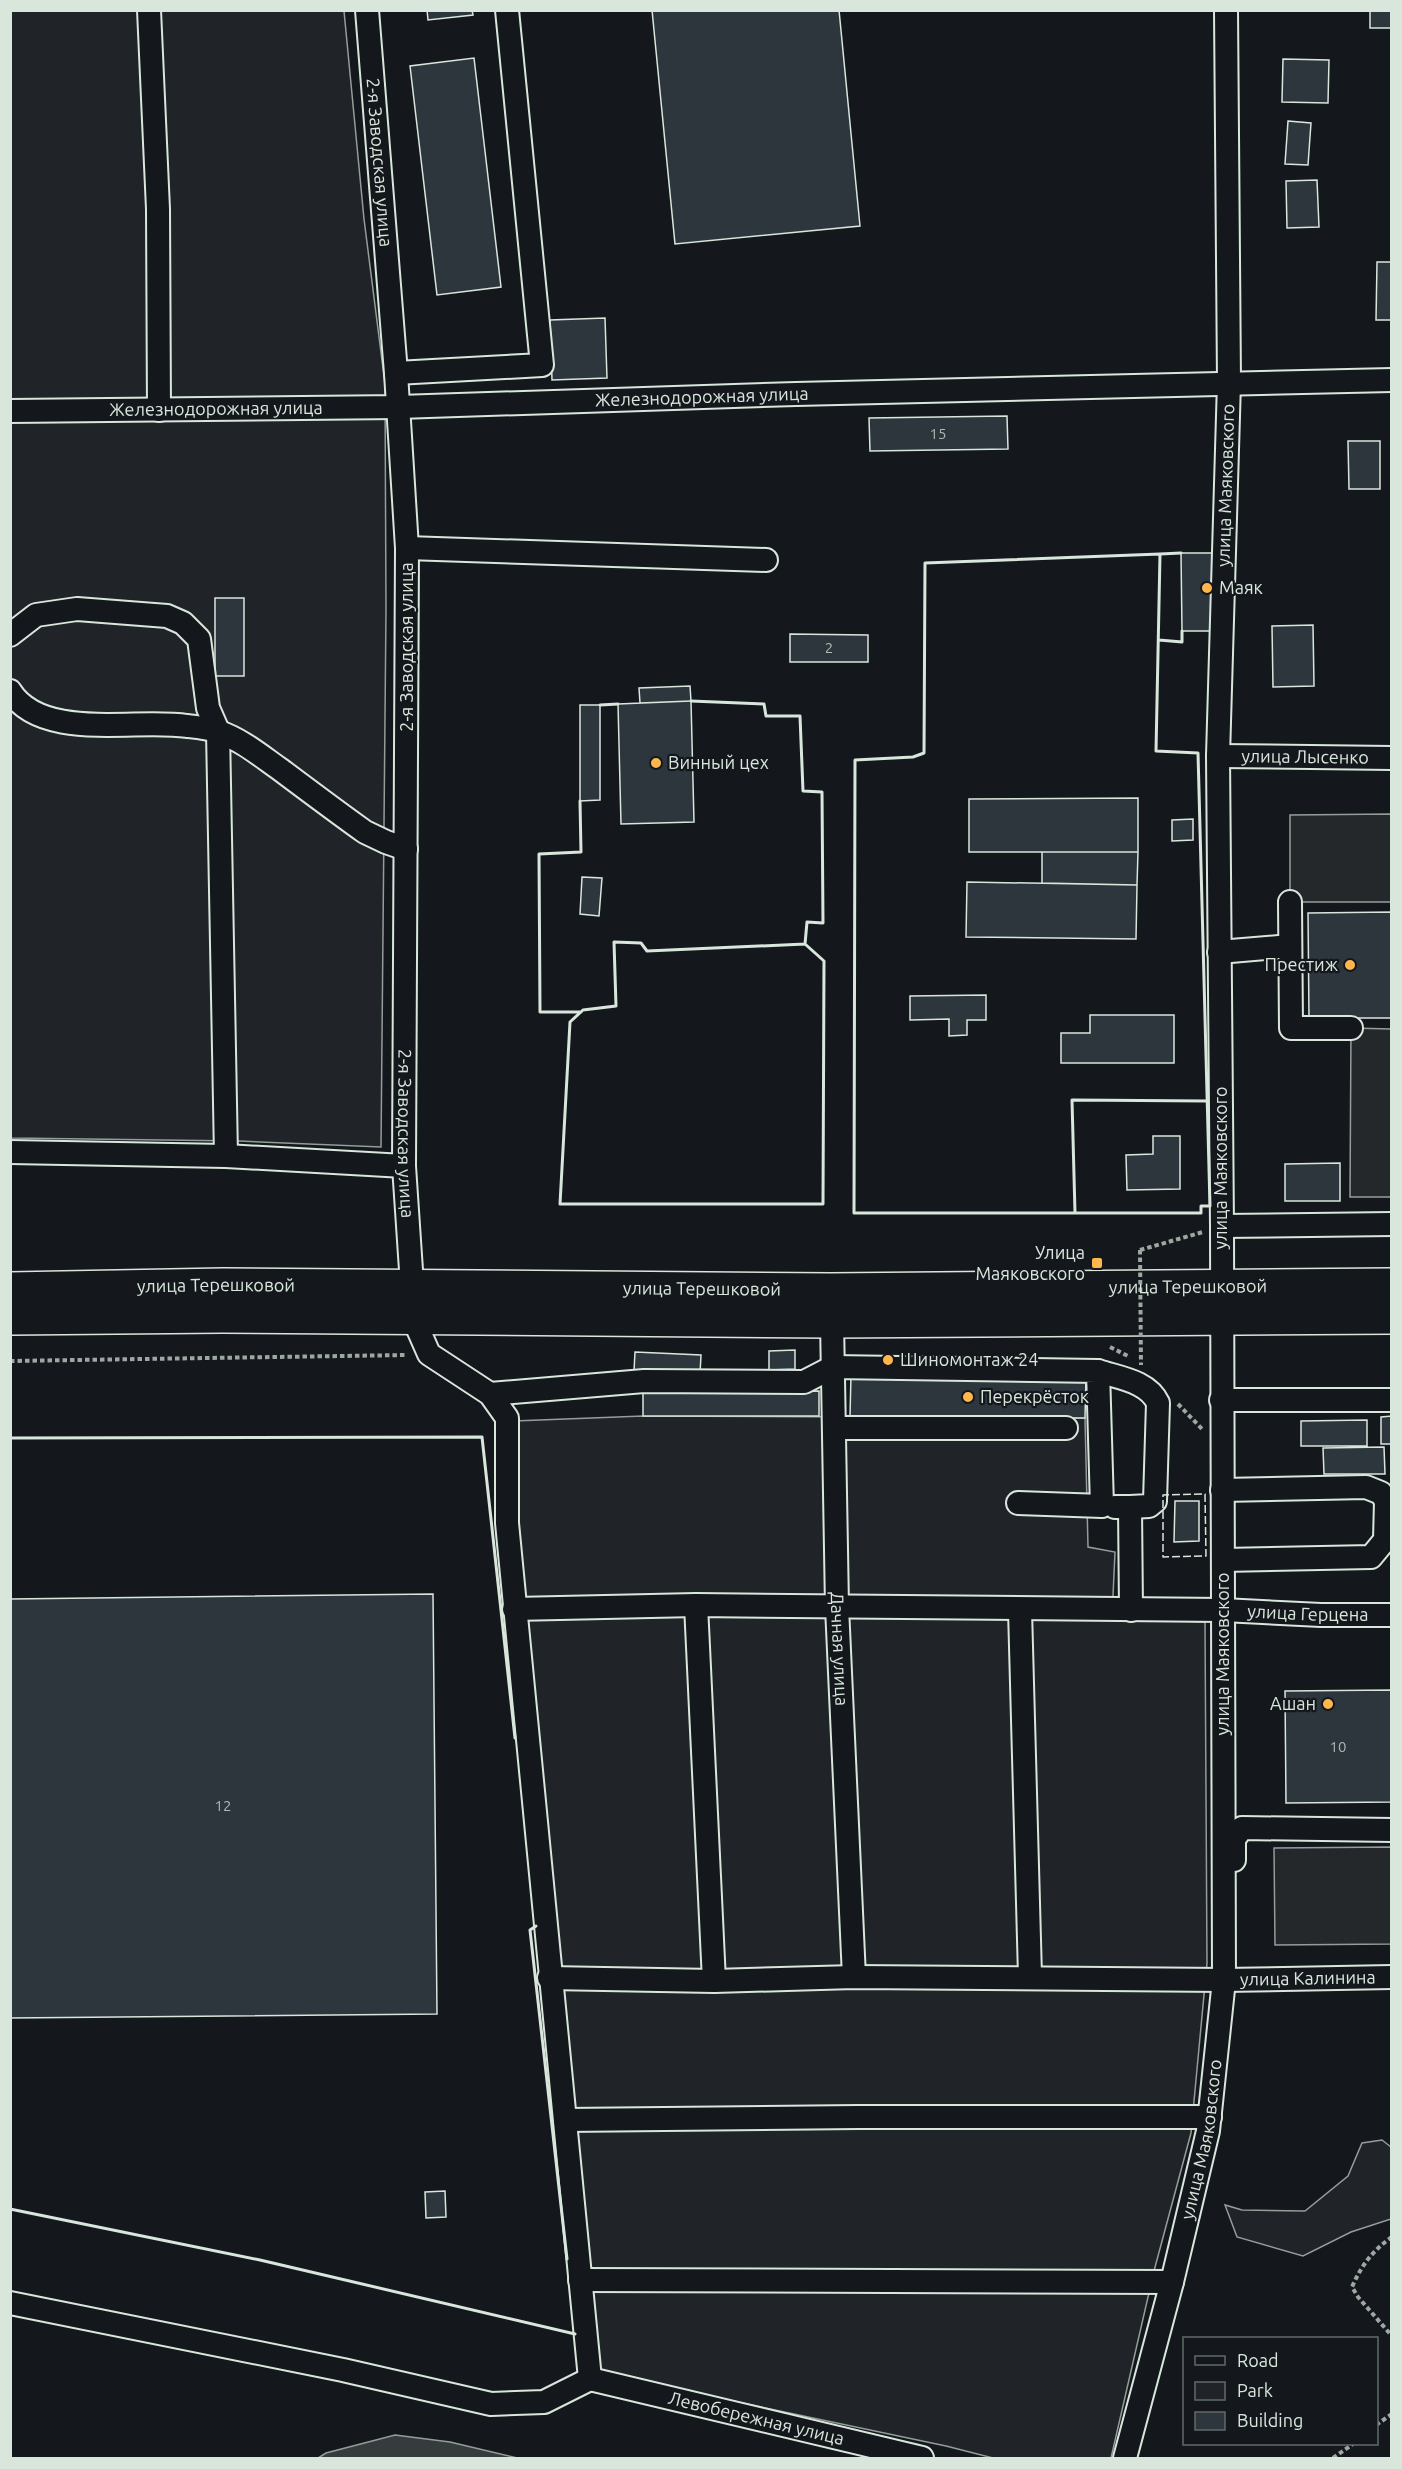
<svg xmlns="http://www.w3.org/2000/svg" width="1402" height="2469" viewBox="0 0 1402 2469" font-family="Ubuntu,sans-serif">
  <rect width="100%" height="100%" fill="#14181c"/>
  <path fill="#202428" stroke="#939e99" stroke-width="1.5" d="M 11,11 L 344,11 L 364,219 L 385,384 L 386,610 L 381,1147 L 239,1141 L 11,1138 Z
    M 643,1416 L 1085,1418 L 1088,1547 L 1115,1552 L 1112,1618 L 1205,1622 L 1207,1963 L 1191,2133 L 1154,2271 L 1111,2458 L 993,2458 L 946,2446 L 600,2373 L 519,1562 L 514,1421 Z
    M 1382,2140 L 1391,2147 L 1391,2219 L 1351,2232 L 1303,2256 L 1237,2237 L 1225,2205 L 1242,2210 L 1305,2211 L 1348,2176 L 1362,2143 Z"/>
  <path fill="#24282b" stroke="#939e99" stroke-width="1.5" d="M 1391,814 L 1391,902 L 1290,902 L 1290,815 Z
    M 1351,1028 L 1391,1029 L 1391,1197 L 1350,1197 Z
    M 1391,1847 L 1391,1944 L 1275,1945 L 1274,1848 Z"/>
  <path fill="#363b3e" stroke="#939e99" stroke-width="1.5" d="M 395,2435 L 450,2442 L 517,2458 L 318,2458 L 326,2453 Z"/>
  <path fill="#2c363c" stroke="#d8e6dc" stroke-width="1.5" d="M 427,10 L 472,10 L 473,15 L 428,20 Z
    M 652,10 L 839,10 L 860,226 L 675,244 Z
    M 1370,10 L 1392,10 L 1392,28 L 1370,28 Z
    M 474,58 L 501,287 L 437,295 L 410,66 Z
    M 1283,59 L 1329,60 L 1328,103 L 1282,102 Z
    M 1288,121 L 1311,123 L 1308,165 L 1285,164 Z
    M 1317,180 L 1319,227 L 1287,228 L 1286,181 Z
    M 1377,262 L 1392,262 L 1392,320 L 1376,320 Z
    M 605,318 L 607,378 L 552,380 L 550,320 Z
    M 1007,416 L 1008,449 L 870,451 L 869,418 Z
    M 1348,441 L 1380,441 L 1380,489 L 1349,489 Z
    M 1181,553 L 1212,553 L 1212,631 L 1182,631 Z
    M 215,598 L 244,598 L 244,676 L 215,676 Z
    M 1313,625 L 1314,686 L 1273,687 L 1272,626 Z
    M 790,634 L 868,635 L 868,662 L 790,662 Z
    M 690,686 L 691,701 L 640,703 L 639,688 Z
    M 691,701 L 694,822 L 621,824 L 618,704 Z
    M 580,705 L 600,705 L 600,800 L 580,801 Z
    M 1138,798 L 1138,852 L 969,852 L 969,799 Z
    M 1193,819 L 1193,840 L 1172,841 L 1172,820 Z
    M 1042,852 L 1138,852 L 1137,885 L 1042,883 Z
    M 582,877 L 602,878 L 599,916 L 580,914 Z
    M 967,882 L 1137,885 L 1136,939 L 966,937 Z
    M 1392,912 L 1392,1018 L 1309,1018 L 1308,913 Z
    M 986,995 L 986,1020 L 967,1020 L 967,1035 L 949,1036 L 949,1019 L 910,1020 L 910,996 Z
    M 1090,1015 L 1174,1015 L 1174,1063 L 1061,1063 L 1061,1033 L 1090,1033 Z
    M 1153,1136 L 1180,1136 L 1180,1189 L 1127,1190 L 1126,1155 L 1153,1154 Z
    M 1340,1163 L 1340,1201 L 1285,1201 L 1285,1164 Z
    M 795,1350 L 795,1369 L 769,1370 L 769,1351 Z
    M 635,1352 L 701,1355 L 700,1374 L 634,1371 Z
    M 851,1375 L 1086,1378 L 1085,1418 L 850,1416 Z
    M 819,1391 L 819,1416 L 643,1416 L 643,1392 Z
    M 1392,1416 L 1392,1444 L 1381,1444 L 1381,1417 Z
    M 1367,1420 L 1367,1446 L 1301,1446 L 1301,1421 Z
    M 1384,1447 L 1385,1474 L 1324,1474 L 1323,1448 Z
    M 1175,1501 L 1199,1501 L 1199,1541 L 1174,1542 Z
    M 433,1594 L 437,2014 L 10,2018 L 10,1599 Z
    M 1392,1690 L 1392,1802 L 1286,1803 L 1285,1691 Z
    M 445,2191 L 446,2217 L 426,2218 L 425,2192 Z"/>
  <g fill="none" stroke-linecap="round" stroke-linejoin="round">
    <g stroke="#d8e6dc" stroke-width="26">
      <g id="minor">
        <path d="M 149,10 L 158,209 L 159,410"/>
        <path id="s1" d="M 367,10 L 396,373 L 407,548 L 404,1166 L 412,1285 L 418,1329 L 429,1354 L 490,1394 L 507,1418 L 507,1523 L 590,2379"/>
        <path d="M 396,373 L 542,365 L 507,10"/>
        <path id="s2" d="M 10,411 L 399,407 L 796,394 L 1392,380"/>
        <path d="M 407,548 L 766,560"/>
        <path d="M 10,635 L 36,615 L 77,609 L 167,616 L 183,623 L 199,639 L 208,708 L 218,731 L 226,1156"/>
        <path d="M 10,691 C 42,742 137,718 187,726 C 197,727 209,728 219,732 C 242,740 261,756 281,770 C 309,791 337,812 365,832 L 386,842 L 406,849"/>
        <path id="s3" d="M 1218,756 L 1392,758"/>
        <path d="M 1290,902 L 1291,1028 L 1351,1028"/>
        <path d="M 1219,952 L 1290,946"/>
        <path d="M 10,1152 L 226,1156 L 404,1166"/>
        <path d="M 1222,1226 L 1392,1224"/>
        <path id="s4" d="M 832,1321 L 837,1607 L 854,1977"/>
        <path d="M 1098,1371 C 1119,1378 1148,1381 1158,1403 L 1155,1501 L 1149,1506 L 1130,1507"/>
        <path d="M 490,1394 L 644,1381 L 804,1382 L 833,1367 L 1098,1371 L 1102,1506 L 1018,1503"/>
        <path d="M 1221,1400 L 1392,1400"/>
        <path d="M 834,1428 L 1066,1428"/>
        <path d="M 1222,1490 L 1366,1487 L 1381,1493 L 1386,1501 L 1385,1540 L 1371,1557 L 1223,1560"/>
        <path d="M 1115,1507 L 1130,1507 L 1131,1610"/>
        <path d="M 696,1605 L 714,1981"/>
        <path id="s5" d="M 514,1609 L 696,1605 L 1223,1610 L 1321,1615 L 1392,1615"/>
        <path d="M 1020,1610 L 1030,1976"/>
        <path d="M 1234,1860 L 1234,1839 L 1242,1828 L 1392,1830"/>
        <path id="s6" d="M 549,1978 L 714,1981 L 854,1977 L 1224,1980 L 1392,1977"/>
        <path d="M 565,2120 L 858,2117 L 1210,2117"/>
        <path d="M 580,2280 L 1172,2282"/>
        <path d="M 10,2303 L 343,2370 L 491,2404 L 544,2402 L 590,2379"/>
        <path id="s7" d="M 590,2379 L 922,2458"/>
        <path id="s8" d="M 1125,2458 L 1172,2282 L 1208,2131 L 1224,1980 L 1222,1226 L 1218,756 L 1229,382 L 1226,10"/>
      </g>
    </g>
    <g stroke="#d8e6dc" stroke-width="36">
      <g id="highway">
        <path id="s9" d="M 10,1289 L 223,1285 L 831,1290 L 1392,1285"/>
        <path d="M 10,1318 L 222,1316 L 832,1321 L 1392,1317"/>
      </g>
    </g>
    <path stroke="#9da8a2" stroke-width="4" stroke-dasharray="4.5 3" stroke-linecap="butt" d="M 1140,1250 L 1203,1232
      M 1110,1347 L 1130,1357
      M 10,1361 L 407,1355
      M 1178,1404 L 1202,1429
      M 1392,2237 C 1373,2250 1361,2266 1352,2287 L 1358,2297 L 1392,2336
      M 1376,2425 L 1392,2414
      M 1333,2458 L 1353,2444"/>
    <use href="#minor" stroke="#14181c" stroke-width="22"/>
    <use href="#highway" stroke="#14181c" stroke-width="33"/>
    <path stroke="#9da8a2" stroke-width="4" stroke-dasharray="4.5 3" stroke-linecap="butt" d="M 1140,1250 L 1141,1365"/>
    <path stroke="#d8e6dc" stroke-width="1.5" stroke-dasharray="8 3" stroke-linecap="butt" d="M 1205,1494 L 1206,1556 L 1163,1557 L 1163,1495 Z"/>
    <path stroke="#d8e6dc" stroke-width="3" d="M 1160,554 L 1156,751 L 1198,753 L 1210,1206 L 1201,1206 L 1201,1213 L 854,1213 L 855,760 L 913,757 L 924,753 L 925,563 L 1160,554 L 1181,553
      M 1159,640 L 1182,642 L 1182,631
      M 691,701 L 764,704 L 766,716 L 800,716 L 803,791 L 822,792 L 823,923 L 807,922 L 805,944 L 824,961 L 823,1204 L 560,1204 L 570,1022 L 583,1010 L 616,1006 L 614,942 L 641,943 L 647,951 L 805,944
      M 600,705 L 618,704
      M 580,801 L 581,852 L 539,854 L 540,1012 L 581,1012
      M 1075,1213 L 1072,1100 L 1207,1101
      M 10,1438 L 482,1437 L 515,1738
      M 536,1926 L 530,1930 L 567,2259
      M 10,2209 L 260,2260 L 575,2334"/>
  </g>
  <g fill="#ffb74d" stroke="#14181c" stroke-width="2">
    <circle cx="1207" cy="588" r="6"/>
    <circle cx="656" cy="763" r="6"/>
    <circle cx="1350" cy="965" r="6"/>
    <rect x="1091" y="1257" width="12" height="12" rx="3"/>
    <circle cx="888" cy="1360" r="6"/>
    <circle cx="968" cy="1397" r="6"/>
    <circle cx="1328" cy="1704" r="6"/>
  </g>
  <g text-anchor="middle" stroke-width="4.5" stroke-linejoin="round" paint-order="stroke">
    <g font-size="15" fill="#adbab4">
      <text x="938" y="439">15</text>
      <text x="829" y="653">2</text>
      <text x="1338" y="1752">10</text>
      <text x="223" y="1811">12</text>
    </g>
    <g font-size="18" fill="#d8e6dc" stroke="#14181c">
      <text dy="6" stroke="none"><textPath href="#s1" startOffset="153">2-я Заводская улица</textPath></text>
      <text dy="6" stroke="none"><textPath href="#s2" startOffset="692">Железнодорожная улица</textPath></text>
      <text dy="6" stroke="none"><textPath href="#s2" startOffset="206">Железнодорожная улица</textPath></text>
      <text dy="6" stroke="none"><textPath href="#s8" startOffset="1984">улица Маяковского</textPath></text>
      <text transform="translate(407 647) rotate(-90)" y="6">2-я Заводская улица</text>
      <text dy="6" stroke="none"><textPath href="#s3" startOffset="87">улица Лысенко</textPath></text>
      <text dy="6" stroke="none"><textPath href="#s1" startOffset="1125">2-я Заводская улица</textPath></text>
      <text transform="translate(1221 1168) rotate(-90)" y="6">улица Маяковского</text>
      <text dy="6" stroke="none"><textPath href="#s9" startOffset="206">улица Терешковой</textPath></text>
      <text dy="6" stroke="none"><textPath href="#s9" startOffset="1178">улица Терешковой</textPath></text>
      <text dy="6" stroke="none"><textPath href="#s9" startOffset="692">улица Терешковой</textPath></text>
      <text dy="6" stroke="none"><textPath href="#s5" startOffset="794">улица Герцена</textPath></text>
      <text dy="6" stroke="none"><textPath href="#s4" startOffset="328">Дачная улица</textPath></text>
      <text transform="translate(1223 1654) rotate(-90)" y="6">улица Маяковского</text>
      <text dy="6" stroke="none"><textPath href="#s6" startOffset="759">улица Калинина</textPath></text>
      <text dy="6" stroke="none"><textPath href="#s8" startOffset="328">улица Маяковского</textPath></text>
      <text dy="6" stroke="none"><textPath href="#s7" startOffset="171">Левобережная улица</textPath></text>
    </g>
    <g font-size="18" fill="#d8e6dc" stroke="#14181c" text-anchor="start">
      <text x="1219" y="594">Маяк</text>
      <text x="668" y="769">Винный цех</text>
      <text x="1338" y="971" text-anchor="end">Престиж</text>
      <text x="1085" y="1259" text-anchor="end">Улица<tspan x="1085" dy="21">Маяковского</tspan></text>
      <text x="900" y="1366">Шиномонтаж 24</text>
      <text x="980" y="1403">Перекрёсток</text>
      <text x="1316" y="1710" text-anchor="end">Ашан</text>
    </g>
  </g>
  <rect width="1402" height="2469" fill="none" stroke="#d8e6dc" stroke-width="24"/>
  <rect x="1183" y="2337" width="195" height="108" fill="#14181c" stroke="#626a69" stroke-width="1.5"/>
  <rect x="1195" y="2356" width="30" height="9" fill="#14181c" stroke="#626a69" stroke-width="1.5"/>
  <text x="1237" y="2367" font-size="18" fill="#d8e6dc">Road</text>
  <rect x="1195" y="2382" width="30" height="18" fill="#202428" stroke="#626a69" stroke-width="1.5"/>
  <text x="1237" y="2397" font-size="18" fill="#d8e6dc">Park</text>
  <rect x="1195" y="2412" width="30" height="18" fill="#2c363c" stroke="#626a69" stroke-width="1.5"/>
  <text x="1237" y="2427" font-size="18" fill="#d8e6dc">Building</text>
</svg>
